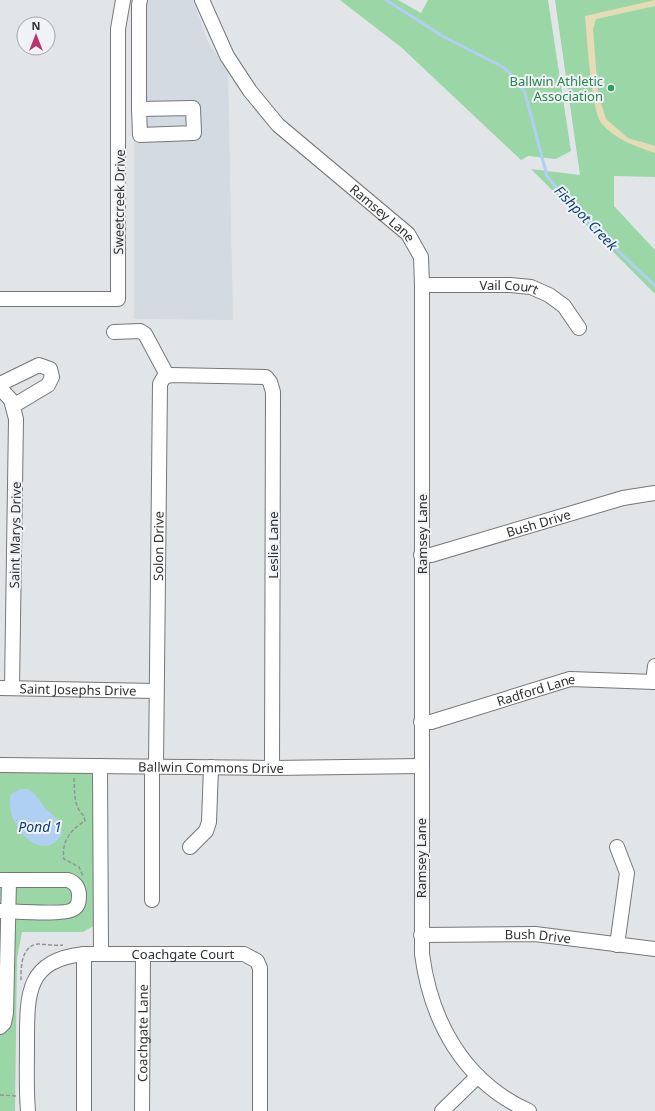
<svg xmlns="http://www.w3.org/2000/svg" width="655" height="1111" viewBox="0 0 655 1111" font-family="'Noto Sans',sans-serif">
  <rect width="100%" height="100%" fill="#e2e5e8"/>
  <path fill="#d3dae2" d="M 134,0 L 193,0 L 208,42 L 228,73 L 233,320 L 134,319 Z"/>
  <path fill="#9bd6a7" d="M 340,0 L 398,0 L 421,13 L 428,0 L 548,0 L 571,151 L 556,159 L 528,156 L 521,160 L 402,48 Z
    M 555,0 L 655,0 L 655,177 L 614,176 L 614,206 L 655,250 L 655,294 L 531,169 L 580,175 Z
    M 0,772 L 92,773 L 97,924 L 83,932 L 22,932 L 17,959 L 15,1111 L 0,1111 Z"/>
  <path fill="#e5dbb6" d="M 655,0 L 655,6 L 596,19 L 593,29 L 598,93 L 606,119 L 628,138 L 655,146 L 655,153 C 635,146 616,140 602,124 C 591,111 587,36 585,16 Z"/>
  <path fill="#afcff3" d="M 21,789 L 28,789 L 34,793 L 45,808 L 58,820 L 62,834 C 42,868 2,821 11,794 Z"/>
  <g fill="none" stroke-linecap="round" stroke-linejoin="round">
    <path stroke="#afcff3" stroke-width="3" d="M 386,0 L 444,37 L 503,67 L 516,79 L 525,93 L 547,176 L 570,205 L 655,286"/>
    <g stroke="#75777a" stroke-width="16">
      <g id="minor">
        <path id="s1" d="M 202,0 L 227,56 L 250,91 L 278,125 L 408,234 L 421,257 L 422,285 L 422,954 C 431,1022 464,1082 529,1111"/>
        <path d="M 193,108 L 194,133 L 140,135 L 139,109 Z"/>
        <path d="M 139,109 L 139,5 L 140,0"/>
        <path id="s2" d="M 422,285 L 510,285 L 531,287 L 549,295 L 564,306 L 579,328"/>
        <path d="M 0,299 L 118,299 L 118,29 L 123,0"/>
        <path d="M 114,332 L 140,331 L 145,334 L 167,375"/>
        <path d="M 0,384 L 39,365 L 50,369 L 52,377 L 48,385 L 13,406"/>
        <path d="M 0,388 L 11,400 L 16,419 L 12,688"/>
        <path id="s3" d="M 421,555 L 431,555 L 623,498 L 655,493"/>
        <path d="M 653,682 L 655,666"/>
        <path id="s4" d="M 0,688 L 156,691"/>
        <path id="s5" d="M 421,722 L 431,722 L 570,679 L 655,682"/>
        <path id="s6" d="M 0,765 L 272,768 L 422,766"/>
        <path d="M 100,766 L 101,954"/>
        <path d="M 152,766 L 152,900"/>
        <path id="s7" d="M 156,766 L 160,384 L 164,377 L 171,375 L 266,377 L 270,382 L 273,392 L 272,768"/>
        <path d="M 190,847 L 206,831 L 209,822 L 211,767"/>
        <path d="M 617,847 L 627,873 L 617,945"/>
        <path d="M 0,880 L 68,880 C 75,883 78,886 79,894 C 79,899 79,905 75,908 C 68,916 13,911 0,911"/>
        <path id="s8" d="M 421,935 L 535,934 L 655,949"/>
        <path d="M 0,1027 L 4,1023 L 6,1013 L 9,880"/>
        <path id="s9" d="M 28,1111 C 26,1088 27,1066 27,1043 C 27,994 26,960 84,954 L 244,954 L 257,961 L 260,968 L 260,1111"/>
        <path d="M 84,1111 L 84,954"/>
        <path id="s10" d="M 142,1111 L 143,954"/>
        <path d="M 442,1111 L 478,1076"/>
      </g>
    </g>
    <path stroke="#929496" stroke-width="1.5" stroke-dasharray="4 2" stroke-linecap="butt" d="M 74,778 C 75,792 73,806 84,816 L 85,821 C 71,829 61,842 64,859 L 79,867 L 83,876
      M 21,980 C 21,967 21,946 38,944 C 46,944 55,946 63,945
      M 0,1095 L 16,1096"/>
    <use href="#minor" stroke="#fff" stroke-width="14"/>
  </g>
  <circle fill="#2e9e5b" stroke="#f0f2f6" stroke-width="1.5" cx="611" cy="88" r="4"/>
  <g text-anchor="middle" stroke-width="4" stroke-linejoin="round" paint-order="stroke">
    <g font-size="13" fill="#27864d" stroke="#f0f2f6" text-anchor="end">
      <text x="603" y="86">Ballwin Athletic<tspan x="603" dy="15">Association</tspan></text>
    </g>
    <g font-size="13" fill="#303132" stroke="#f0f2f6">
      <text transform="translate(119 202) rotate(-89)" y="5">Sweetcreek Drive</text>
      <text dy="5" stroke="none"><textPath href="#s1" startOffset="284">Ramsey Lane</textPath></text>
      <text dy="5" stroke="none"><textPath href="#s2" startOffset="87">Vail Court</textPath></text>
      <text dy="5" stroke="none"><textPath href="#s3" startOffset="122">Bush Drive</textPath></text>
      <text transform="translate(422 534) rotate(-90)" y="5">Ramsey Lane</text>
      <text transform="translate(15 535) rotate(-89)" y="5">Saint Marys Drive</text>
      <text transform="translate(273 545) rotate(-90)" y="5">Leslie Lane</text>
      <text dy="5" stroke="none"><textPath href="#s7" startOffset="220">Solon Drive</textPath></text>
      <text dy="5" stroke="none"><textPath href="#s4" startOffset="78">Saint Josephs Drive</textPath></text>
      <text dy="5" stroke="none"><textPath href="#s5" startOffset="120">Radford Lane</textPath></text>
      <text dy="5" stroke="none"><textPath href="#s6" startOffset="211">Ballwin Commons Drive</textPath></text>
      <text transform="translate(421 858) rotate(-90)" y="5">Ramsey Lane</text>
      <text dy="5" stroke="none"><textPath href="#s8" startOffset="117">Bush Drive</textPath></text>
      <text dy="5" stroke="none"><textPath href="#s9" startOffset="289">Coachgate Court</textPath></text>
      <text dy="5" stroke="none"><textPath href="#s10" startOffset="78">Coachgate Lane</textPath></text>
    </g>
    <g font-size="14" font-style="italic" fill="#094479" stroke="#f0f2f6">
      <text transform="translate(586 218) rotate(46)" y="5">Fishpot Creek</text>
      <text x="40" y="832">Pond 1</text>
    </g>
  </g>
  <g transform="translate(36 36)"><circle r="19" fill="#f0f2f6" stroke="#a3a5a8"/>
  <path d="M0-3L7 15L0 10L-7 15Z" fill="#bc336e"/>
  <text y="-6" font-size="11" font-weight="bold" text-anchor="middle" fill="#303132">N</text>
  </g>
</svg>
